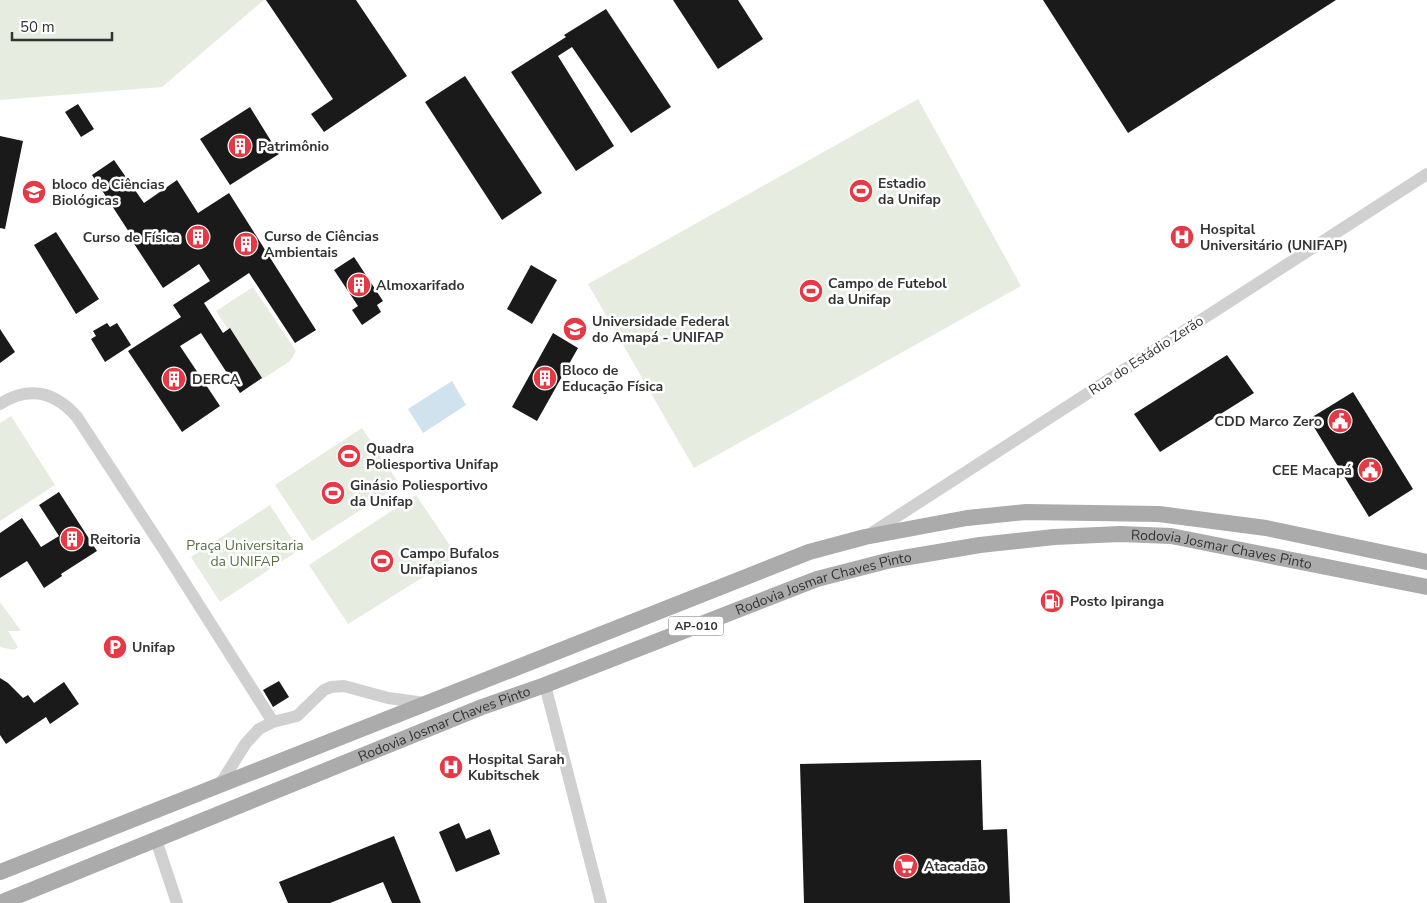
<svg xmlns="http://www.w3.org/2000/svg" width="1427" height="903" viewBox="0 0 1427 903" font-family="'Nunito Sans',sans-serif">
  <rect width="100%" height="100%" fill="#fff"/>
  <path fill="#e6ecdf" d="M 0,0 L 264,0 L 162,87 L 0,100 Z
    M 918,99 L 1021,286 L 694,468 L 588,284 Z
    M 253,287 L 296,351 L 290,361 L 261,380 L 216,311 Z
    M 11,416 L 55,485 L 0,521 L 0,423 Z
    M 362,428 L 400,485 L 312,541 L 275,485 Z
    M 416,495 L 457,556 L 348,624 L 309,565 Z
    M 270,505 L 299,550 L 220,602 L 191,557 Z
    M 0,602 L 21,631 L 8,631 L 18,647 L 14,650 L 0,647 Z"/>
  <path fill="#cfe2ee" d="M 452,381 L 466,405 L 423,433 L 408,409 Z"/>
  <path fill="#1a1a1a" d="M 266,0 L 356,0 L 407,76 L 324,132 L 311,114 L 333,99 Z
    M 673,0 L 738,0 L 763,39 L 718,69 Z
    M 1043,0 L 1336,0 L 1128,133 Z
    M 606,9 L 671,107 L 631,133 L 572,47 L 558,56 L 614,146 L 576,171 L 511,72 L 566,37 L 564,35 Z
    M 465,76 L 542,193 L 502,220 L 425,102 Z
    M 78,104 L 94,129 L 81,137 L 65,112 Z
    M 250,107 L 279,154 L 230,185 L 200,139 Z
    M 0,136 L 23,141 L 5,229 L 0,228 Z
    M 114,160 L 144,203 L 177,180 L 198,213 L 229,193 L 316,330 L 295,343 L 249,273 L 204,303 L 223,333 L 230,328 L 262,378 L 240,393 L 201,333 L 180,346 L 220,406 L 182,432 L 128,351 L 181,317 L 173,305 L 210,281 L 199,264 L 163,288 L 127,233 L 129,232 L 92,175 Z
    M 56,232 L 99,299 L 76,314 L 34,245 Z
    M 354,257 L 383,301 L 377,305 L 381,312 L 362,325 L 352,310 L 358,306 L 334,270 Z
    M 531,265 L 557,280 L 532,324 L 507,309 Z
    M 107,323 L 110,327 L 117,323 L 131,345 L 105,362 L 91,339 L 96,336 L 93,331 Z
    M 0,329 L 15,352 L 0,363 Z
    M 553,333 L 578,348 L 537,421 L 512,407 Z
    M 1227,355 L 1254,393 L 1160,452 L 1134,414 Z
    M 1353,392 L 1413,489 L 1369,517 L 1309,419 Z
    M 59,492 L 97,551 L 61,574 L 62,576 L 44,588 L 27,561 L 0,578 L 0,533 L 22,518 L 41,547 L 59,536 L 39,505 Z
    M 0,678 L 8,683 L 23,698 L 28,695 L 34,703 L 64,682 L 79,704 L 50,724 L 46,717 L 6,744 L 0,735 Z
    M 279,681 L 289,697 L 273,707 L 263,690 Z
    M 981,760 L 983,830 L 1007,829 L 1010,903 L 804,903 L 800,764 Z
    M 459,823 L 466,839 L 490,829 L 500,854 L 456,872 L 439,832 Z
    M 394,836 L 421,903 L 392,903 L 383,882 L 330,903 L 288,903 L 279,882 Z"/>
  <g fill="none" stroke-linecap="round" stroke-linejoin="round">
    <path stroke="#d0d0d0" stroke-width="12" d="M 0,404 C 29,385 55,392 77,417 L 164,550 L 273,722
      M 870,534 L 1427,174
      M 545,685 L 601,903
      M 219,786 L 246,743 L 259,729 L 273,722 L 297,716 L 324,690 L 331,687 L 344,686 L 388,698 L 425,703
      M 156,840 L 177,903"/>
    <g stroke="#ababab" stroke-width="16">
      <path d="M 0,872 L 809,552 L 865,537 L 967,518 L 1026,512 L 1159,514 L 1266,528 L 1427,562"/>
      <path id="s1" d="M 0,903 L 482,707 L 545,685 L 817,579 L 891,560 L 980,545 L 1054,537 L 1120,534 L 1171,536 L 1427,587"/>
    </g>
  </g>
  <defs>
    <g id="building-disc" transform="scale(1.25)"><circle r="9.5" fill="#e63946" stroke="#fff"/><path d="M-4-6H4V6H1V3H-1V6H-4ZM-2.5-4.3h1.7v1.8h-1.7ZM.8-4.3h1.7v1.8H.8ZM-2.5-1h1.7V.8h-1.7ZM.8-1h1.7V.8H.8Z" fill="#fff"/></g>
    <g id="stadium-disc" transform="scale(1.25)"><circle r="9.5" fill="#e63946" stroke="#fff"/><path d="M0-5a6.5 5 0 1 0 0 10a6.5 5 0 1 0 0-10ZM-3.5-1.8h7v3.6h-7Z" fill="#fff"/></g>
    <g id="university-disc" transform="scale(1.25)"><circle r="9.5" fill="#e63946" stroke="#fff"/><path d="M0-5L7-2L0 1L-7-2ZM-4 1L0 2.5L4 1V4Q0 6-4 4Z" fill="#fff"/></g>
    <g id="hospital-disc" transform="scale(1.25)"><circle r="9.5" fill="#e63946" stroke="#fff"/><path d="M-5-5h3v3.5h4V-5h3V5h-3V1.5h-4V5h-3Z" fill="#fff"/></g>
    <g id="civic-disc" transform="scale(1.25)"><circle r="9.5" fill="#e63946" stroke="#fff"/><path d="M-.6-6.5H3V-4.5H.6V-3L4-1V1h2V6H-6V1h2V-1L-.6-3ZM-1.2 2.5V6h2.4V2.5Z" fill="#fff"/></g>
    <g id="fuel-disc" transform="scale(1.25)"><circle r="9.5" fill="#e63946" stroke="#fff"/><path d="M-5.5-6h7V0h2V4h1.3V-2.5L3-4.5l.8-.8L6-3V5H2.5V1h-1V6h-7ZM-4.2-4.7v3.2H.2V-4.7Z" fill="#fff"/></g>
    <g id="parking-disc" transform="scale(1.25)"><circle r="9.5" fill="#e63946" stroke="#fff"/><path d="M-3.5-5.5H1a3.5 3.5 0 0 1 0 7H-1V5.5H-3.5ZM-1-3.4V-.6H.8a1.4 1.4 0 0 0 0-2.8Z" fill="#fff"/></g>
    <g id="supermarket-disc" transform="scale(1.25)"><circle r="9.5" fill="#e63946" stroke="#fff"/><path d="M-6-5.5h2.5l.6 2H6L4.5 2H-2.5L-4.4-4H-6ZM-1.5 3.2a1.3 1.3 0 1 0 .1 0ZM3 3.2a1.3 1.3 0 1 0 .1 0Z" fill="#fff"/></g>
  </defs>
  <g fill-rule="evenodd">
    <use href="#building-disc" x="240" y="146"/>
    <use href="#stadium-disc" x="861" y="191"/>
    <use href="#university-disc" x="34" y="192"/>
    <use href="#building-disc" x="198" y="237"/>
    <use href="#hospital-disc" x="1182" y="237"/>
    <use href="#building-disc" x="246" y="244"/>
    <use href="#building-disc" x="359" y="285"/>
    <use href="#stadium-disc" x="811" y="291"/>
    <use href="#university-disc" x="575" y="329"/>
    <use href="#building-disc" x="545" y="378"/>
    <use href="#building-disc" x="174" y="379"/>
    <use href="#civic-disc" x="1340" y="421"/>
    <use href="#stadium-disc" x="349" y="456"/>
    <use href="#civic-disc" x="1370" y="470"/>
    <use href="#stadium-disc" x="333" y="493"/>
    <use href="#building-disc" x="72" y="539"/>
    <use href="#stadium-disc" x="382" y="561"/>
    <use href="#fuel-disc" x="1052" y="601"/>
    <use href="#parking-disc" x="115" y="647"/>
    <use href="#hospital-disc" x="451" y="767"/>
    <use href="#supermarket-disc" x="906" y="866"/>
  </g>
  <g text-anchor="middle" stroke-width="5" stroke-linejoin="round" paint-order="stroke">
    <rect fill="#fff" stroke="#707070" stroke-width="1" x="668.5" y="616.5" width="55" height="19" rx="4"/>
    <g font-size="12" font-weight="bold" fill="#333">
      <text x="696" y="630">AP-010</text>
    </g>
    <g font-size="14" font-weight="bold" fill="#333" stroke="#fff" text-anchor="start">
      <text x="258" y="151">Patrimônio</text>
      <text x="878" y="188">Estadio<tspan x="878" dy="16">da Unifap</tspan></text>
      <text x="52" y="189">bloco de Ciências<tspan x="52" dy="16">Biológicas</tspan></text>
      <text x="1200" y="234">Hospital<tspan x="1200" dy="16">Universitário (UNIFAP)</tspan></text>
      <text x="264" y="241">Curso de Ciências<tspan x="264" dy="16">Ambientais</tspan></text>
      <text x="180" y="242" text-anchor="end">Curso de Física</text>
      <text x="828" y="288">Campo de Futebol<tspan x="828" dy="16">da Unifap</tspan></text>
      <text x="376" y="290">Almoxarifado</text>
      <text x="592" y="326">Universidade Federal<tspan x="592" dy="16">do Amapá - UNIFAP</tspan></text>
      <text x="562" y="375">Bloco de<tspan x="562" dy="16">Educação Física</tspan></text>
      <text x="192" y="384">DERCA</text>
      <text x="1322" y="426" text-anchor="end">CDD Marco Zero</text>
      <text x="366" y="453">Quadra<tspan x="366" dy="16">Poliesportiva Unifap</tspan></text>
      <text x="1352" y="475" text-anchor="end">CEE Macapá</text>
      <text x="350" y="490">Ginásio Poliesportivo<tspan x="350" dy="16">da Unifap</tspan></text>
      <text x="90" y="544">Reitoria</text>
      <text x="400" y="558">Campo Bufalos<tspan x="400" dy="16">Unifapianos</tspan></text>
      <text x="1070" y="606">Posto Ipiranga</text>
      <text x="132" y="652">Unifap</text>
      <text x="468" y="764">Hospital Sarah<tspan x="468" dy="16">Kubitschek</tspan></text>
      <text x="924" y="871">Atacadão</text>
    </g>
    <g font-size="14" fill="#333" stroke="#fff">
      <text transform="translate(1146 355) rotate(-33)" y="5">Rua do Estádio Zerão</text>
      <text dy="5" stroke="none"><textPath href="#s1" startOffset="1289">Rodovia Josmar Chaves Pinto</textPath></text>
      <text dy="5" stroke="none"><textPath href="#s1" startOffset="884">Rodovia Josmar Chaves Pinto</textPath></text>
      <text dy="5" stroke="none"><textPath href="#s1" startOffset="479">Rodovia Josmar Chaves Pinto</textPath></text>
    </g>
    <g font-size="14" fill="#56703f" stroke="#fff">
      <text x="245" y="550">Praça Universitaria<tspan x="245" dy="16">da UNIFAP</tspan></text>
    </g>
  </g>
  <path d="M12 32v8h100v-8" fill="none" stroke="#333333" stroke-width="2.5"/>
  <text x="20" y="32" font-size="15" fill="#333333" stroke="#ffffff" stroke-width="4" paint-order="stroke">50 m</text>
</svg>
